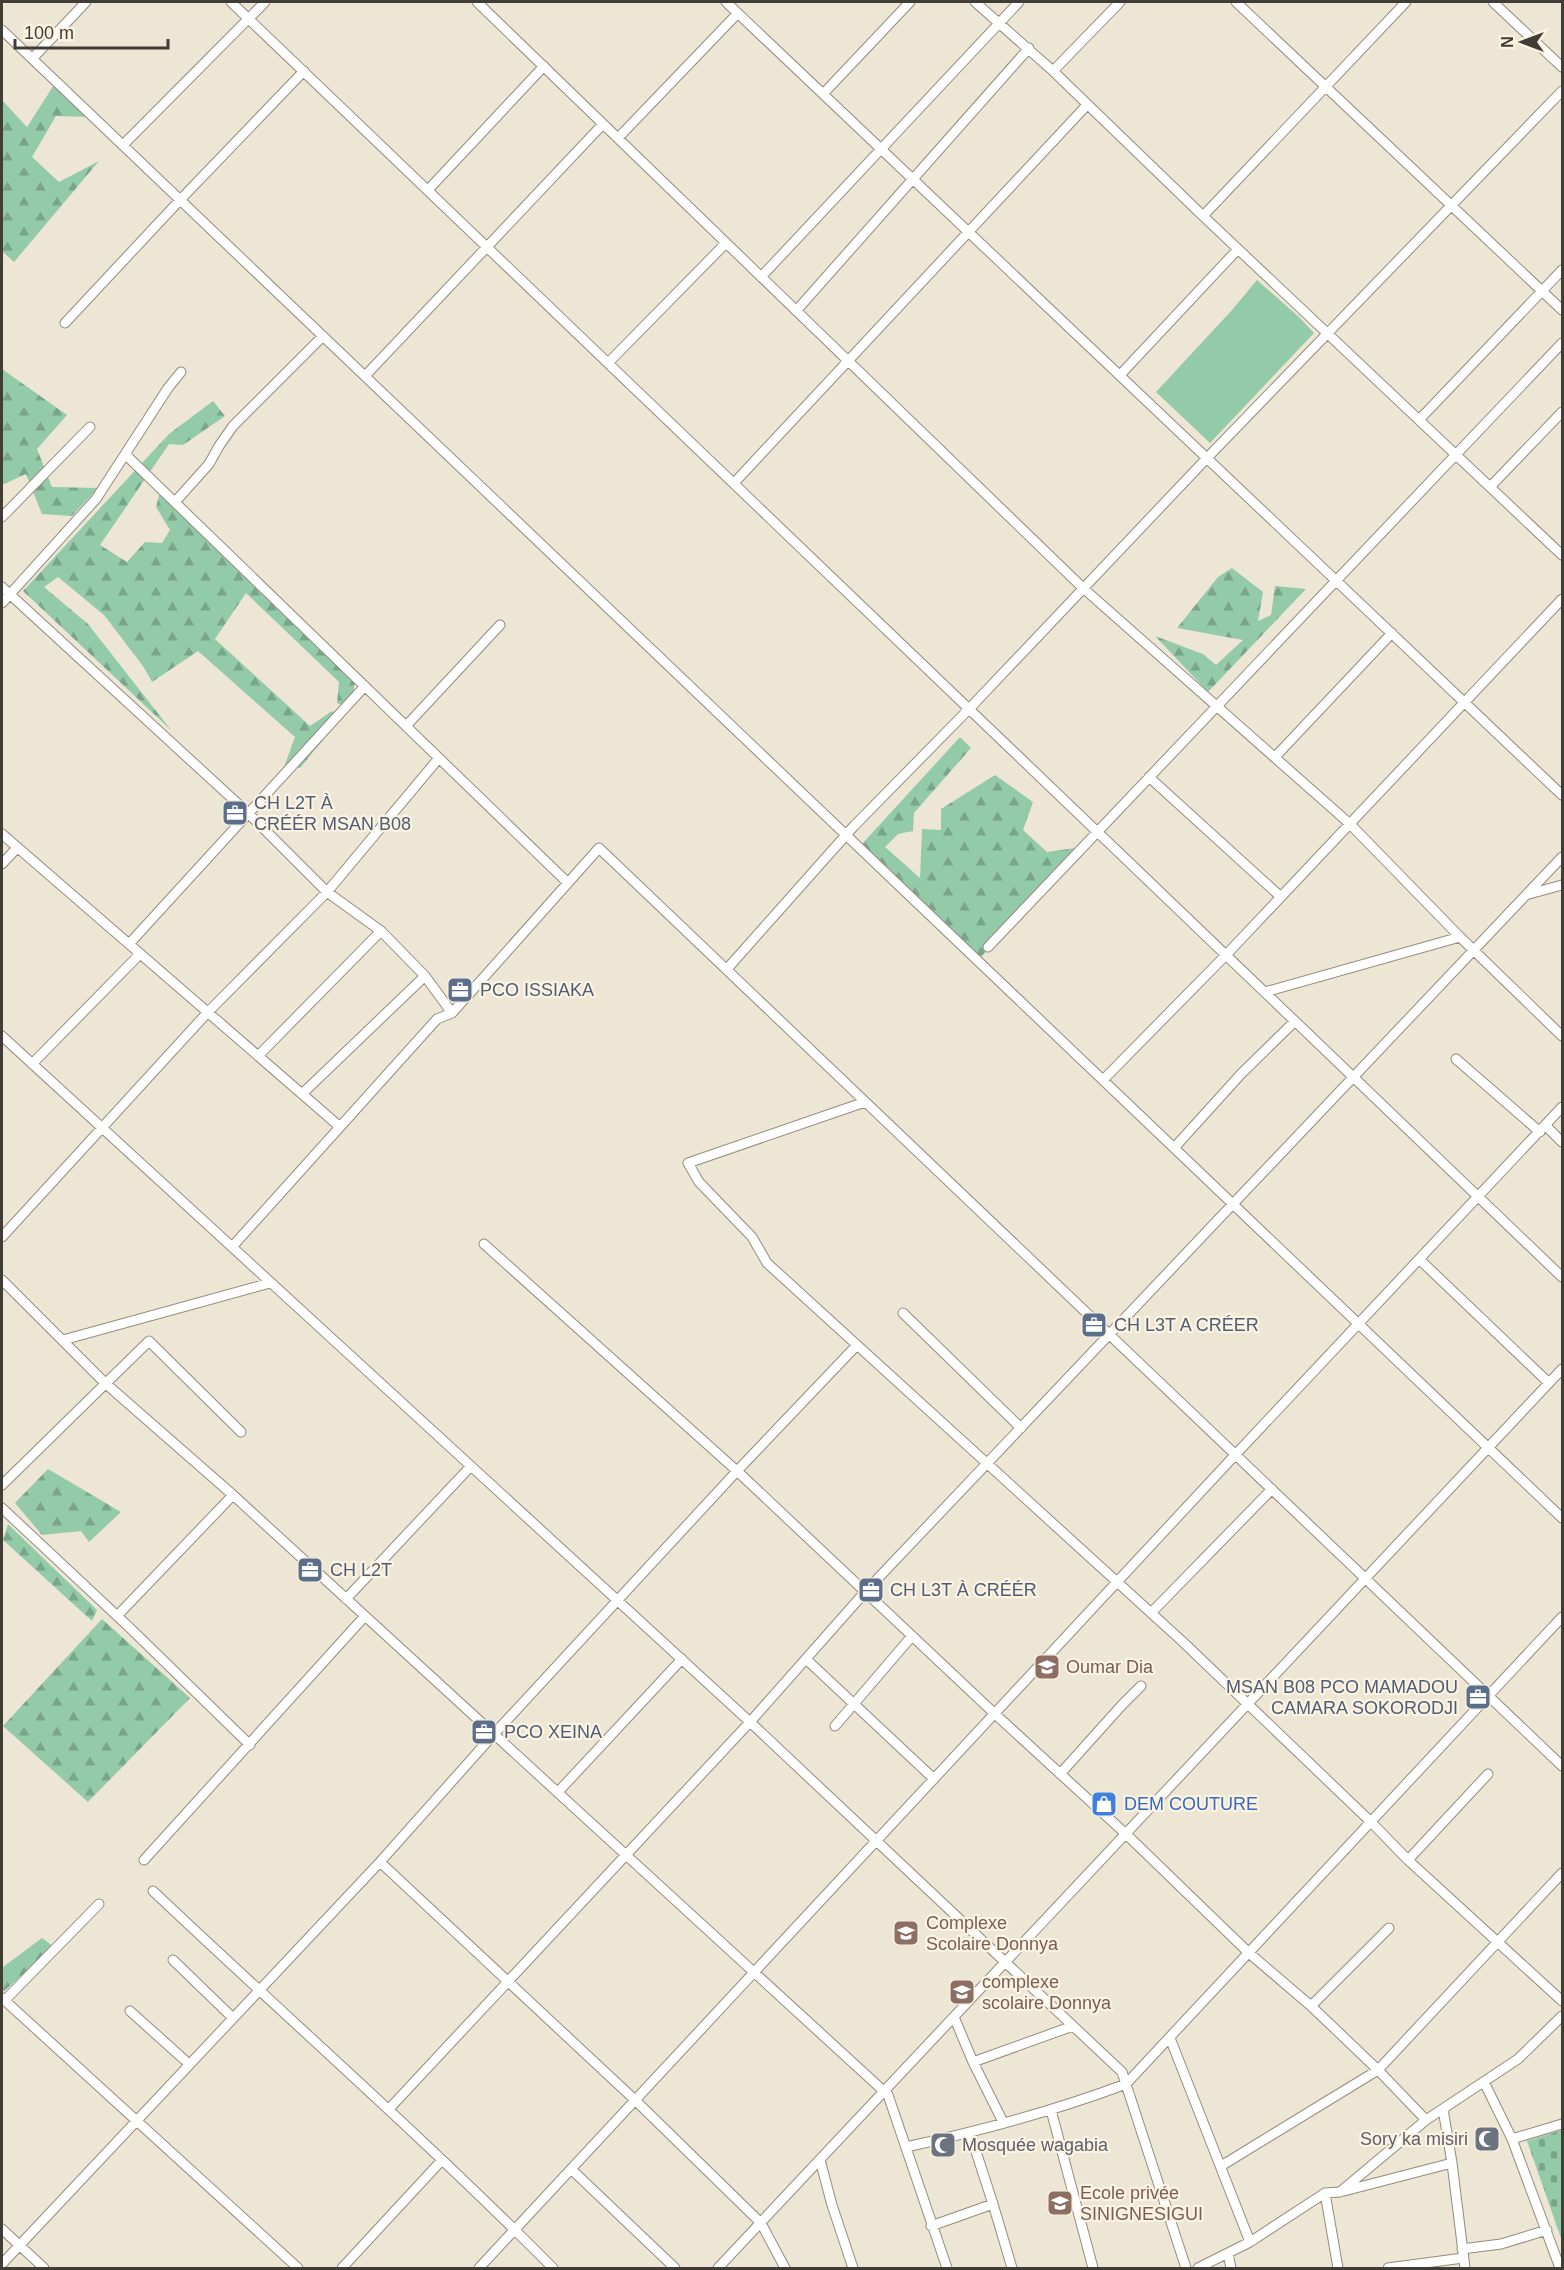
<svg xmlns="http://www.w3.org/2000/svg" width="1564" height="2270" viewBox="0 0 1564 2270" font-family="Arial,sans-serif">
  <defs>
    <pattern id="forest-firs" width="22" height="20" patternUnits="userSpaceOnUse" patternTransform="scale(1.5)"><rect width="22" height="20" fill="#93caa8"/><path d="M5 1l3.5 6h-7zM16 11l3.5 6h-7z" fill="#79a58a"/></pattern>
    <pattern id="cemetery-stones" width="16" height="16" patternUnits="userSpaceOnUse" patternTransform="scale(1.5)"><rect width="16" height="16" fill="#93caa8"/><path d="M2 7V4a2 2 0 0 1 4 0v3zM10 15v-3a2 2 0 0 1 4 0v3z" fill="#79a58a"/></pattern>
  </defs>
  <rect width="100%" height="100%" fill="#eee6d5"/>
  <path fill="#93caa8" d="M 1257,280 L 1299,317 L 1314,333 L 1210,443 L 1156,392 L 1232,310 Z"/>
  <path fill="url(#forest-firs)" d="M 54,85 L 87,117 L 56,116 L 32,157 L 59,182 L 99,161 L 14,262 L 2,251 L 2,100 L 27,127 Z
    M 2,369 L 67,415 L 37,449 L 52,487 L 98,488 L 72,516 L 42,514 L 26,474 L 2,485 Z
    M 213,401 L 225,416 L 183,445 L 169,444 L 100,545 L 127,562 L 145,542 L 162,543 L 170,530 L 156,507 L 162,484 L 355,680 L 351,709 L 337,703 L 339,682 L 246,593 L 215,639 L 310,726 L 332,711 L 340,719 L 300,768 L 284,767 L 295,737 L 198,651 L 152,682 L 143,666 L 104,615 L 58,577 L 44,587 L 88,624 L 171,730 L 23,591 L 169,434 Z
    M 1232,568 L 1263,592 L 1258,621 L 1271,615 L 1275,586 L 1306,589 L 1208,692 L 1155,636 L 1203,654 L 1216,665 L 1243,640 L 1177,628 L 1218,577 Z
    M 960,737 L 971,748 L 914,813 L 913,831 L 898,834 L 885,847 L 920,878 L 922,829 L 941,830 L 941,809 L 995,775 L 1033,802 L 1023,830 L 1047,852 L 1082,847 L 981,957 L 862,844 Z
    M 48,1469 L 121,1512 L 89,1542 L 81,1531 L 42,1535 L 15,1503 Z
    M 8,1524 L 97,1610 L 92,1621 L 3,1540 Z
    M 102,1619 L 190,1698 L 88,1802 L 3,1726 Z
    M 42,1938 L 54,1947 L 4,1991 L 2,1989 L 2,1966 L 3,1967 Z"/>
  <path fill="url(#cemetery-stones)" d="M 1562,2130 L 1562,2241 L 1527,2141 Z"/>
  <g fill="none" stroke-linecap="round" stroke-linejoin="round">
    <g stroke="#938c7c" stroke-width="11">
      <path id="street" d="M 231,2 L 1562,1277
        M 477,2 L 1083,588 L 1350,824 L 1460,937 L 1562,1036
        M 726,2 L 1562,795
        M 975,2 L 1053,71 L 1203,216 L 1562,555
        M 1236,2 L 1562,310
        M 1493,2 L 1562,67
        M 2,30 L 1562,1518
        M 32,59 L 86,2
        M 1053,71 L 1120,2
        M 823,94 L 910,2
        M 618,138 L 738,13
        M 123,145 L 265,2
        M 428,190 L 544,66
        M 1203,216 L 1406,2
        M 761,277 L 1019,2
        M 796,311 L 1029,48
        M 65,323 L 180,200 L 304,71
        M 608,363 L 726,243
        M 1120,375 L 1238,249
        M 365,376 L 603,124
        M 1419,420 L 1562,270
        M 126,455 L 568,883
        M 734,483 L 1087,105
        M 1490,487 L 1562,412
        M 175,502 L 209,464 L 219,446 L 233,426 L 323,336
        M 2,517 L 90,427
        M 2,587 L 248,813 L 327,892 L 381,931 L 425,976 L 452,1013
        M 2,603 L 96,499 L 168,388 L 181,372
        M 406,726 L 500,625
        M 1275,757 L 1392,633
        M 1149,777 L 1281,897
        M 2,834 L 339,1126
        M 2,864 L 17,848
        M 1529,894 L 1562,885
        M 129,944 L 365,686
        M 988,947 L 1562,343
        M 727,969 L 854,826 L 969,709 L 1207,458 L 1562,91
        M 1265,992 L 1460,937
        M 2,1036 L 750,1722 L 1122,2072 L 1186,2268
        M 258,1056 L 381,931
        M 1456,1059 L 1540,1132
        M 32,1064 L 140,954
        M 1103,1080 L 1226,955 L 1562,599
        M 302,1094 L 425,976
        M 1546,1126 L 1562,1142
        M 1174,1148 L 1241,1074 L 1295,1021
        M 2,1237 L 208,1012 L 327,892 L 439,758
        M 484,1244 L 737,1471 L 857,1345 L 1183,1642 L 1371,1822 L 1408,1860 L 1562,2001
        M 232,1247 L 437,1019 L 452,1013 L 599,848 L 1562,1766
        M 1419,1259 L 1549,1383
        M 2,1280 L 105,1383 L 233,1495 L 888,2095 L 947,2268
        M 903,1313 L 1021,1428
        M 63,1340 L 270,1283
        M 857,1345 L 767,1263 L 752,1237 L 699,1182 L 688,1163 L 865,1102
        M 2,1485 L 149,1341 L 241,1432
        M 2,1508 L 130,1628 L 250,1745
        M 346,1599 L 471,1466
        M 1151,1613 L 1272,1489
        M 117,1616 L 233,1495
        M 806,1659 L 934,1779
        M 835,1726 L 912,1636
        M 1060,1774 L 1122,1705 L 1141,1686
        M 558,1792 L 682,1659
        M 144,1860 L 365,1616
        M 1408,1860 L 1488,1774
        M 380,1862 L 635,2100 L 761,2223 L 785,2268
        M 153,1891 C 286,2017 424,2138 553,2268
        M 173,1960 L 233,2018
        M 2,1998 L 298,2268
        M 4,2001 L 99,1904
        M 1311,2006 L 1389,1928
        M 130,2011 L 189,2064
        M 954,2017 L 973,2062 L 1073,2026
        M 1170,2038 L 1250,2242
        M 973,2062 L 1003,2122
        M 1484,2082 L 1512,2139
        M 389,2109 L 750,1722 L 865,1592 L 1562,857
        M 1443,2109 L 1452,2163 L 1465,2268
        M 1051,2110 L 1093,2268
        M 970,2133 L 993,2204
        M 906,2147 C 980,2131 1054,2111 1126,2084 L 1562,1617
        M 820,2160 L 832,2205 L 853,2268
        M 1221,2166 L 1378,2070 L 1562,1873
        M 571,2169 L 675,2268
        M 1344,2191 L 1452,2163
        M 1325,2193 L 1338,2268
        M 931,2226 L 993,2204 L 1012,2268
        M 2,2229 L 44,2268
        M 1462,2249 L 1501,2244 L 1547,2230
        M 1228,2254 L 1231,2268
        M 2,2264 L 380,1862 L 494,1734 L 737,1471 L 995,1714 L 1126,1834 L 1249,1953 L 1311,2006 L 1378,2070 L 1426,2120
        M 342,2268 L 442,2160
        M 479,2268 L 1236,1454 L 1562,1107
        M 718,2268 L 1562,1369
        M 1198,2268 L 1250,2242 L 1325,2193 L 1340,2192 L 1426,2120 L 1518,2059 L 1562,2016
        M 1388,2268 L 1463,2258
        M 1560,2268 L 1512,2139 L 1562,2124"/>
    </g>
    <use href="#street" stroke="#fff" stroke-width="9"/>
  </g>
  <defs>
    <g id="office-square" transform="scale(1.35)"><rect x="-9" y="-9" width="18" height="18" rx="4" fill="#5c6f8a" stroke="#fcf3e2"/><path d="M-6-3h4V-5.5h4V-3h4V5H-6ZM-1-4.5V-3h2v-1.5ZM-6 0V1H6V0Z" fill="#fff"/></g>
    <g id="school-square" transform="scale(1.35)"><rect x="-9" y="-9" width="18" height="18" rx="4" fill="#8d6e63" stroke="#fcf3e2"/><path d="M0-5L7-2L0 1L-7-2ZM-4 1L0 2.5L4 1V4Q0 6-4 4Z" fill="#fff"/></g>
    <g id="shop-square" transform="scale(1.35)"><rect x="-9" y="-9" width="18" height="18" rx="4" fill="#3f7fe0" stroke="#fcf3e2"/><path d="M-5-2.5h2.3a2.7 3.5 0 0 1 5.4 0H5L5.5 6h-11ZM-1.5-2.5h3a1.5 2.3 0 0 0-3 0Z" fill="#fff"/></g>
    <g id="mosque-square" transform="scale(1.35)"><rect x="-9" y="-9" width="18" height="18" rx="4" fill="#6b7280" stroke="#fcf3e2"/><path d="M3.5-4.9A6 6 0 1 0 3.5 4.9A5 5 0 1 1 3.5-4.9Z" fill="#fff"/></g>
  </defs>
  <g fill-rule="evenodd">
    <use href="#office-square" x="235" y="813"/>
    <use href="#office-square" x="460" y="990"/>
    <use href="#office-square" x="1094" y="1325"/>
    <use href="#office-square" x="310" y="1570"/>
    <use href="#office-square" x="871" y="1590"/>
    <use href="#school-square" x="1047" y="1667"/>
    <use href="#office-square" x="1478" y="1697"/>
    <use href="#office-square" x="484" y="1732"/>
    <use href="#shop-square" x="1104" y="1804"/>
    <use href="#school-square" x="906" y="1933"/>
    <use href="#school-square" x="962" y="1992"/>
    <use href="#mosque-square" x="1487" y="2139"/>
    <use href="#mosque-square" x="943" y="2145"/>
    <use href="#school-square" x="1060" y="2203"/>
  </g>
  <g text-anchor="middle" stroke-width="4.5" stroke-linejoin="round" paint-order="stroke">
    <g font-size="18" fill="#4e5e75" stroke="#fcf3e2" text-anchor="start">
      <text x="254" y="809">CH L2T À<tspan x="254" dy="21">CRÉÉR MSAN B08</tspan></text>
      <text x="480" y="996">PCO ISSIAKA</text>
      <text x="1114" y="1331">CH L3T A CRÉER</text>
      <text x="330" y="1576">CH L2T</text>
      <text x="890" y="1596">CH L3T À CRÉÉR</text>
      <text x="1458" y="1693" text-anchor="end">MSAN B08 PCO MAMADOU<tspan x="1458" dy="21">CAMARA SOKORODJI</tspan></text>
      <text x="504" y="1738">PCO XEINA</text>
    </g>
    <g font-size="18" fill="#785e54" stroke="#fcf3e2" text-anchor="start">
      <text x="1066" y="1673">Oumar Dia</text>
      <text x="926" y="1929">Complexe<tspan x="926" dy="21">Scolaire Donnya</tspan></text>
      <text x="982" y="1988">complexe<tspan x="982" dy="21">scolaire Donnya</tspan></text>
      <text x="1080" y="2199">Ecole privée<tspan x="1080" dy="21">SINIGNESIGUI</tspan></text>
    </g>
    <g font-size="18" fill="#366cbe" stroke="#fcf3e2" text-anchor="start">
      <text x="1124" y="1810">DEM COUTURE</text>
    </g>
    <g font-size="18" fill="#5b616d" stroke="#fcf3e2" text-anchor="end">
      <text x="1468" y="2145">Sory ka misiri</text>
      <text x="962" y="2151" text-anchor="start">Mosquée wagabia</text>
    </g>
  </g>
  <rect width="1564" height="2270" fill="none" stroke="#403d36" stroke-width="6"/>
  <g transform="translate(1522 42) rotate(270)" stroke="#fcf3e2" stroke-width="4.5" paint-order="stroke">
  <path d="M0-4.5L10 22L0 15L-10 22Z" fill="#403d36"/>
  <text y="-9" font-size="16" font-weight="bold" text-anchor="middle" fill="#403d36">N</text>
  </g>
  <path d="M15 39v9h153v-9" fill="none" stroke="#403d36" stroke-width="3"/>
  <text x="24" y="39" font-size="18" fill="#403d36" stroke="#fcf3e2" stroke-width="4.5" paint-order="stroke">100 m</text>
</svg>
